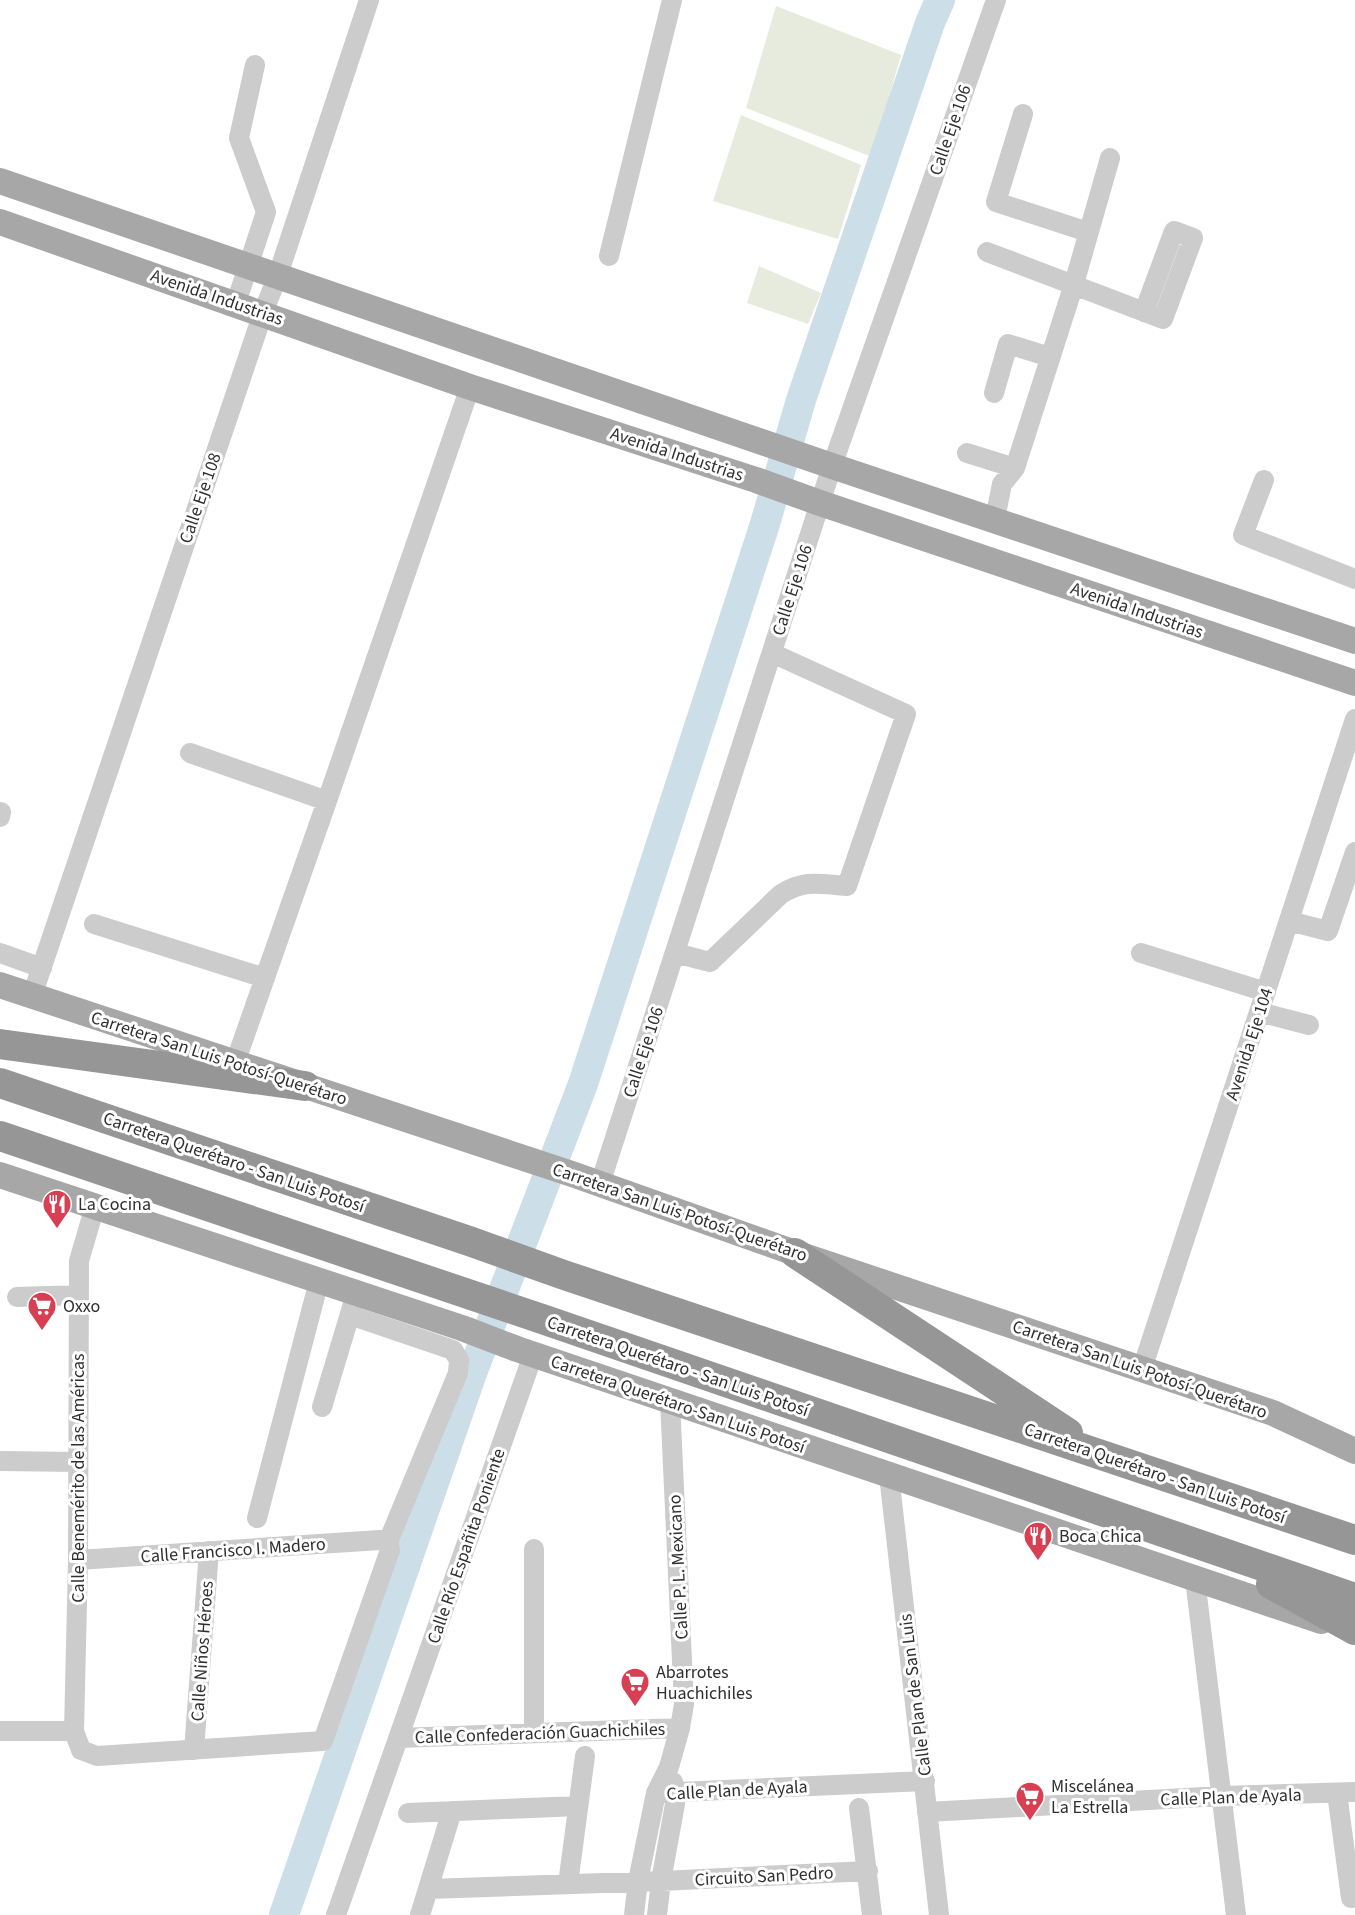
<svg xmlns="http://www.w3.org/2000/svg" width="1355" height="1915" viewBox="0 0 1355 1915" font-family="'Source Sans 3',sans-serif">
  <rect width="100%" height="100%" fill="#fff"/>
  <path fill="#e6ebde" d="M 776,6 L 901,55 L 872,157 L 746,108 Z
    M 741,115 L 861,165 L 838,239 L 713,201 Z
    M 759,266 L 821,293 L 808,324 L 747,303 Z"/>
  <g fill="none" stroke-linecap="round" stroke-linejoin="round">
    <path stroke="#ccdfe9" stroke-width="30" d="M 284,1915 L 472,1373 L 583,1084 L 764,527 L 801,400 L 930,23 L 940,0"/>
    <path stroke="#ccc" stroke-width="20" d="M 1023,114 L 996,202 L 1088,232
      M 987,252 L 1163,319 L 1193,238 L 1174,231 L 1144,312
      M 609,256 L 672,0
      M 236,303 L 266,212 L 239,138 L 255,65
      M 994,393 L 1008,344 L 1050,357
      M 967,453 L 1015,468
      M 1264,480 L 1243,535 L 1355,579
      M 995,519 L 1002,484 L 1015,468 L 1074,284 L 1110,158
      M 190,753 L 327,801
      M 0,817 L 1,812
      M 1289,921 L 1328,931 L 1355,852
      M 94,924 L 265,978
      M 0,953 L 42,968
      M 675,953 L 710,962 L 781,894 C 806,879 819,884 847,886 L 906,714 L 772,653
      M 1141,953 L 1266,992
      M 32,996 L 263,313 L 278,275 L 369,0
      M 1259,1012 L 1309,1025
      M 235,1063 L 327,801 L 470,387
      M 600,1184 L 832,466 L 996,0
      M 95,1206 L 79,1261 L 78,1560 L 74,1731 L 81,1750 L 97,1756 L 323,1741 L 390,1550 L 388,1542
      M 17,1297 L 79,1295
      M 350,1315 L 453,1350 L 459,1360 L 458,1373 L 388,1542
      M 1142,1369 L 1355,719
      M 322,1407 L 353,1304
      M 0,1461 L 78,1462
      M 889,1475 L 939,1915
      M 257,1518 L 319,1281
      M 534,1549 L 534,1732
      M 78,1560 L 380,1540 L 388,1542
      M 1195,1579 L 1236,1915
      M 0,1731 L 74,1731
      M 399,1738 L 680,1728
      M 194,1750 L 209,1551
      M 656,1793 L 925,1781
      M 1337,1793 L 1351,1898
      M 859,1808 L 872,1915
      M 927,1812 L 1222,1796 L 1355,1792
      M 408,1813 L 578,1806
      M 568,1884 L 585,1756
      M 428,1889 L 661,1881 L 868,1871
      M 336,1915 L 533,1355
      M 420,1915 L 452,1811
      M 634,1915 L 638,1881 L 656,1793 L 669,1767 L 680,1728 L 684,1704 L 670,1401
      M 657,1915 L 661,1881 L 675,1804 L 676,1793 L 673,1782"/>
    <path stroke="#a7a7a7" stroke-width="26" d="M 0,181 L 832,466 L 1355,641
      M 0,222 L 470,387 L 756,480 L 820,503 L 1355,683
      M 0,985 L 572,1174 L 795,1253 L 1273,1413 L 1355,1451
      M 0,1175 L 462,1328 L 517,1349 L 1321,1621"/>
    <path stroke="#969696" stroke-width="30" d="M 0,1044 L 305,1086
      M 0,1083 L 469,1241 L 564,1275 L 1355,1540
      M 0,1136 L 545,1320 L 1355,1598
      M 795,1253 L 1068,1433
      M 1271,1584 L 1355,1630"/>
  </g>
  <defs>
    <g id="restaurant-pin" transform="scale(1.5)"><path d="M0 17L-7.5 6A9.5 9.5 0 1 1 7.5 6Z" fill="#d83f52" stroke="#fff"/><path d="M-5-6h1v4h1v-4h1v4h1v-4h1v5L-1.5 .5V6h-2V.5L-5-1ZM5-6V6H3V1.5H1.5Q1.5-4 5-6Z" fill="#fff"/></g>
    <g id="supermarket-pin" transform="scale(1.5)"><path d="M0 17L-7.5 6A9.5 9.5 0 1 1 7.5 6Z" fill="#d83f52" stroke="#fff"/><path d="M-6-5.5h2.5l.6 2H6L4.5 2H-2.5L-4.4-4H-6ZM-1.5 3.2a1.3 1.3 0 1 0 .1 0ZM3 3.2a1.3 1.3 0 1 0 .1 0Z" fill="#fff"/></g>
  </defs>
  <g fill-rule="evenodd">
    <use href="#restaurant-pin" x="57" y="1204"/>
    <use href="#supermarket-pin" x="42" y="1306"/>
    <use href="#restaurant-pin" x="1038" y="1536"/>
    <use href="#supermarket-pin" x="635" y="1682"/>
    <use href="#supermarket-pin" x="1030" y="1796"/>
  </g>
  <g text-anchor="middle" stroke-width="6" stroke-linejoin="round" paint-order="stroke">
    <g font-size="18" fill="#2f2f2f" stroke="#fff">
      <text transform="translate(950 130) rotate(-71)" y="6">Calle Eje 106</text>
      <text transform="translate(217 297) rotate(19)" y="6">Avenida Industrias</text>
      <text transform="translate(677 454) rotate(18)" y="6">Avenida Industrias</text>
      <text transform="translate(200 498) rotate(-71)" y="6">Calle Eje 108</text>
      <text transform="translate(792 590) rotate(-72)" y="6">Calle Eje 106</text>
      <text transform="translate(1137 610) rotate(19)" y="6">Avenida Industrias</text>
      <text transform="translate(1249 1044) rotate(-72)" y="6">Avenida Eje 104</text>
      <text transform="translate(643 1052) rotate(-72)" y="6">Calle Eje 106</text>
      <text transform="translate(219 1058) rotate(18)" y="6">Carretera San Luis Potosí-Querétaro</text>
      <text transform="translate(234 1162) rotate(19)" y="6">Carretera Querétaro - San Luis Potosí</text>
      <text transform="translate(680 1212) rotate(19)" y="6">Carretera San Luis Potosí-Querétaro</text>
      <text transform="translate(678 1366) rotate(19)" y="6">Carretera Querétaro - San Luis Potosí</text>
      <text transform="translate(1140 1369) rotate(19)" y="6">Carretera San Luis Potosí-Querétaro</text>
      <text transform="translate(678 1404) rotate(19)" y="6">Carretera Querétaro-San Luis Potosí</text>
      <text transform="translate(1155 1473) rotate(19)" y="6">Carretera Querétaro - San Luis Potosí</text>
      <text transform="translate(78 1478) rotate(-90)" y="6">Calle Benemérito de las Américas</text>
      <text transform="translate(466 1546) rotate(-71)" y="6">Calle Río Españita Poniente</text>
      <text transform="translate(233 1550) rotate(-4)" y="6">Calle Francisco I. Madero</text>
      <text transform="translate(678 1567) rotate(-93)" y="6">Calle P. L. Mexicano</text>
      <text transform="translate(202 1651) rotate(-86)" y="6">Calle Niños Héroes</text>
      <text transform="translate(915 1695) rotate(-97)" y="6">Calle Plan de San Luis</text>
      <text transform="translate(540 1733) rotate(-2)" y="6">Calle Confederación Guachichiles</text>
      <text transform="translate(737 1790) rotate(-3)" y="6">Calle Plan de Ayala</text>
      <text transform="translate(1231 1797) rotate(-2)" y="6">Calle Plan de Ayala</text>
      <text transform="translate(764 1876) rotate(-3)" y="6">Circuito San Pedro</text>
    </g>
    <g font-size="18" fill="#2f2f2f" stroke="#fff" text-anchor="start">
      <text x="78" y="1210">La Cocina</text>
      <text x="63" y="1312">Oxxo</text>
      <text x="1059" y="1542">Boca Chica</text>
      <text x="656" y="1678">Abarrotes<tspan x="656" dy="21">Huachichiles</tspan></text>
      <text x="1051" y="1792">Miscelánea<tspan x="1051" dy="21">La Estrella</tspan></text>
    </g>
  </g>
</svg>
